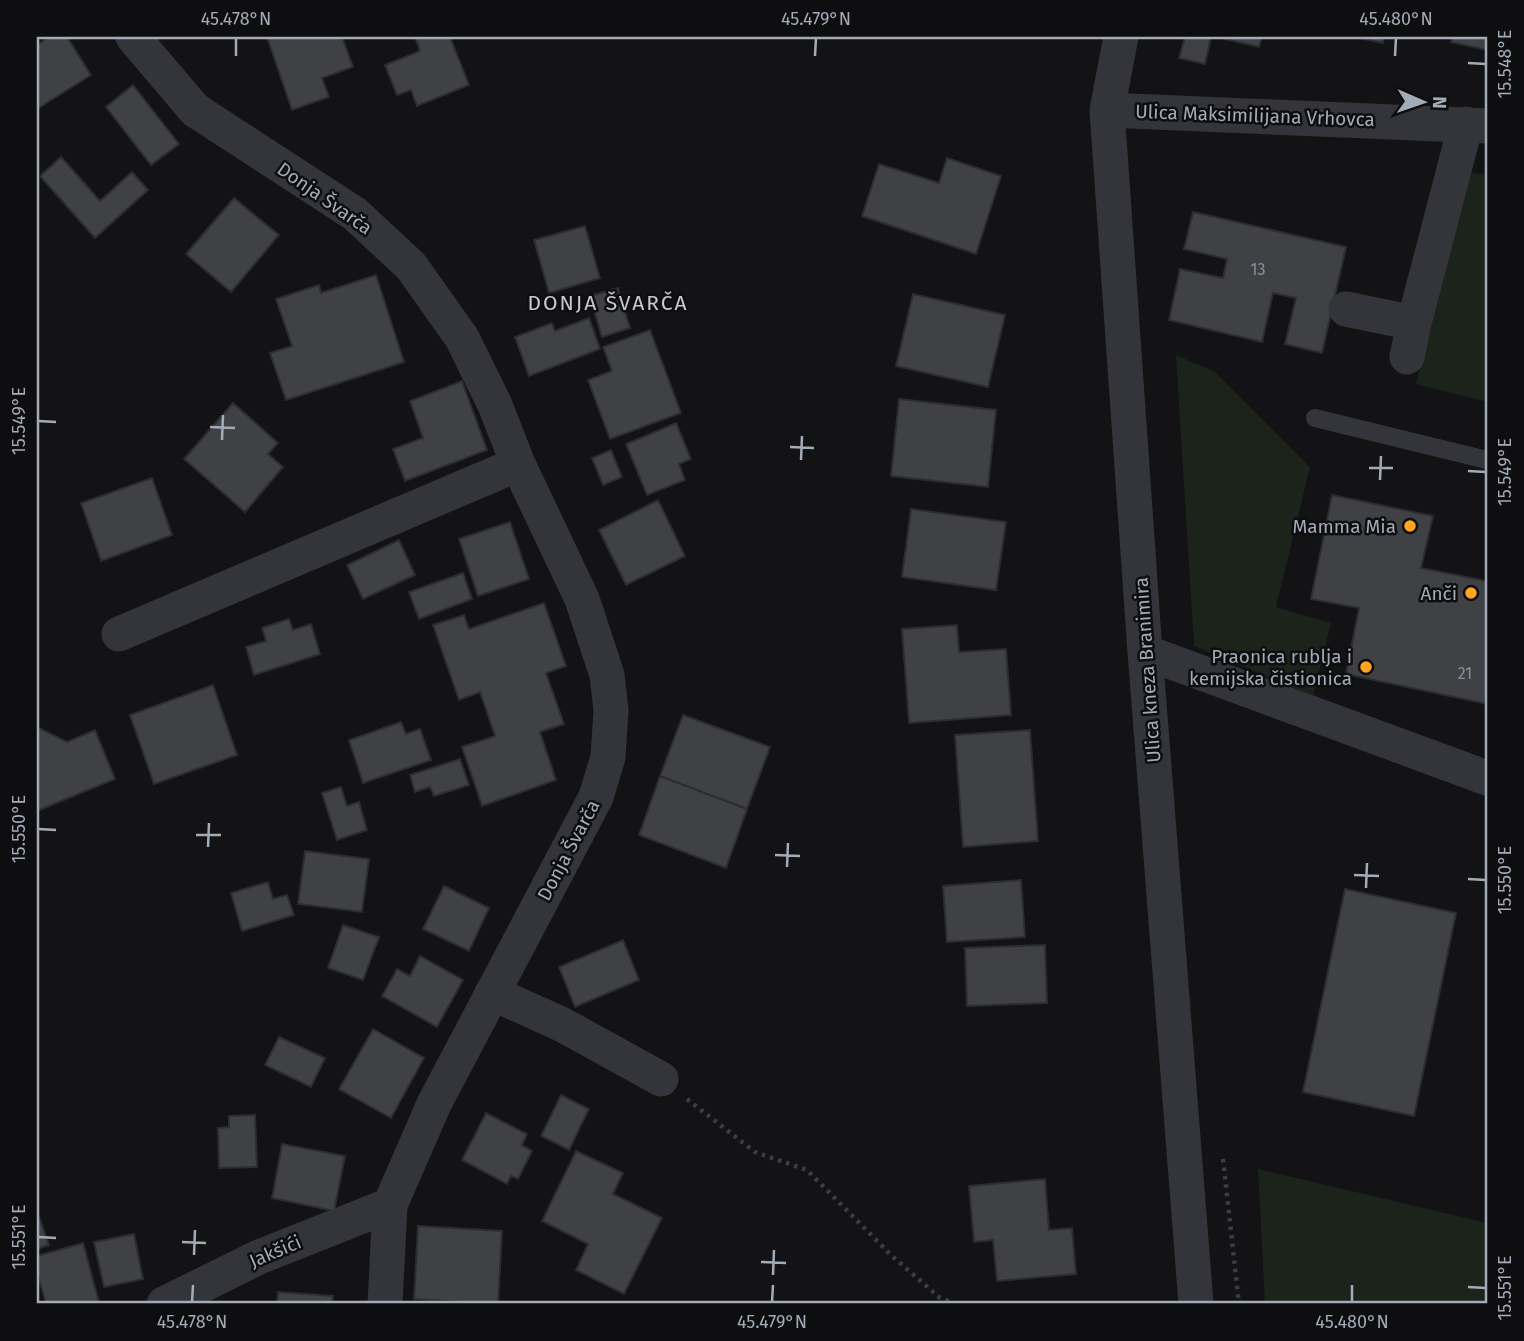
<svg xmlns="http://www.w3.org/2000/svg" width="1524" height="1341" viewBox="0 0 1524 1341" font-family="'Fira Sans',sans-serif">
  <rect width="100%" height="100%" fill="#131315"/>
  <path fill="#1b231b" d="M 1469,173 L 1487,174 L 1487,402 L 1416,384 Z
    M 1176,355 L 1215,372 L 1310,467 L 1276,607 L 1331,623 L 1313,696 L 1194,646 Z
    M 1258,1169 L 1487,1223 L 1487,1304 L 1265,1304 Z"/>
  <path fill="#3f4145" stroke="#2d2d31" stroke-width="2" d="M 49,37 L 67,37 L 91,75 L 37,109 L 37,45 Z
    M 267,37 L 342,37 L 353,67 L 322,78 L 329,97 L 292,110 Z
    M 415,37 L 450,37 L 469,85 L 417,106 L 411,90 L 397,95 L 385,65 L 420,51 Z
    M 1185,37 L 1211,37 L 1205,64 L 1179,58 Z
    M 1217,37 L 1262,37 L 1259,47 Z
    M 1355,37 L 1384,37 L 1383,43 Z
    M 1453,37 L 1487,37 L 1487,50 L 1451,42 Z
    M 133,85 L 179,144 L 151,165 L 106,107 Z
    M 61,157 L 100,201 L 132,172 L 148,190 L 95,238 L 40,176 Z
    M 947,158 L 1001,176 L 976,254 L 862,216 L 879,164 L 939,183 Z
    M 234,198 L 279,235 L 231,292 L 186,254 Z
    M 1193,212 L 1346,247 L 1322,353 L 1285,344 L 1296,298 L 1273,293 L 1262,342 L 1169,320 L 1180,269 L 1223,278 L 1227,259 L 1184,249 Z
    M 585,226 L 600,278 L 549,293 L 534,240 Z
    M 376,275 L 404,362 L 286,400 L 270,353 L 292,346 L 276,299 L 319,285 L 321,293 Z
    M 618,288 L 630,328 L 602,337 L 590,296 Z
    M 913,294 L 1005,315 L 988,387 L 896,366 Z
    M 589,318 L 600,349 L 529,376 L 515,337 L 552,323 L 555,331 Z
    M 650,330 L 681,413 L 610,439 L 588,380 L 612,371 L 603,347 Z
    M 462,381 L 487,450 L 405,481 L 393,449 L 423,438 L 410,401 Z
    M 899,399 L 996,410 L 988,487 L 891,476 Z
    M 233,403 L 278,443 L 268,454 L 283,467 L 245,512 L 184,459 Z
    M 676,423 L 691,459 L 679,464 L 685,480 L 647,495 L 626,444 Z
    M 611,450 L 622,477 L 603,485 L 592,458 Z
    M 152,478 L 172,535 L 101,561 L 81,503 Z
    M 1332,495 L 1433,516 L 1421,568 L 1487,581 L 1487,704 L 1346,674 L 1359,608 L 1311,599 Z
    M 658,500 L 685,556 L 626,585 L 599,530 Z
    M 911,509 L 1006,522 L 996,590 L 902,577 Z
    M 510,522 L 529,579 L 478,596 L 459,539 Z
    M 399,540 L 415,575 L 363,599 L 347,565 Z
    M 463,573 L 472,599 L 419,619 L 409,592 Z
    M 544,603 L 566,666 L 546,673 L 564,724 L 540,732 L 556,780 L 482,806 L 462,747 L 495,736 L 480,692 L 459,700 L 433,625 L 464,615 L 469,629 Z
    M 289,619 L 293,630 L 311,624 L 320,654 L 254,675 L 246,647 L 266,641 L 262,628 Z
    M 957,625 L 959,652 L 1006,649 L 1011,715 L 909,723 L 902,629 Z
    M 213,685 L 237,755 L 154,784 L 130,715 Z
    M 683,715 L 770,747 L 747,809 L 660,776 Z
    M 401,722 L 406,734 L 420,729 L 431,760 L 363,783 L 349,740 Z
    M 37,727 L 67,742 L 95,730 L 115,779 L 37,811 Z
    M 1030,730 L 1038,841 L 963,847 L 955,735 Z
    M 460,759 L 469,785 L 434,796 L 430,787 L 415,792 L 410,775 Z
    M 660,776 L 747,809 L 726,868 L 639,835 Z
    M 341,787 L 347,806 L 359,802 L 367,830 L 337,840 L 322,793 Z
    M 305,851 L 369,859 L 362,912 L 298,904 Z
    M 1021,880 L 1025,937 L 947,942 L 943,886 Z
    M 268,882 L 273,899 L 287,895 L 294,915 L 242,931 L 231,893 Z
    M 444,886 L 489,908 L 469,951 L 423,929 Z
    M 1345,889 L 1456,913 L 1414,1116 L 1303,1092 Z
    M 343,925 L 379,937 L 363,980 L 328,968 Z
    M 623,940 L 639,980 L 575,1007 L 559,967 Z
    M 1045,945 L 1047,1003 L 967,1006 L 965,948 Z
    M 420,956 L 463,980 L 437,1027 L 382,996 L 397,969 L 410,976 Z
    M 373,1029 L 424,1058 L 391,1118 L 339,1089 Z
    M 279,1037 L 325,1058 L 311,1087 L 265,1065 Z
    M 561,1095 L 589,1109 L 569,1150 L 541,1136 Z
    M 486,1113 L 527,1134 L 522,1145 L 532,1151 L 518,1179 L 511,1176 L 507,1184 L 462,1160 Z
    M 255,1115 L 257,1167 L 219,1168 L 218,1128 L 229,1127 L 229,1116 Z
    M 282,1144 L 345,1156 L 334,1211 L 272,1198 Z
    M 576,1151 L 623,1173 L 613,1194 L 662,1218 L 624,1294 L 576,1270 L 588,1244 L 542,1221 Z
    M 1045,1179 L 1049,1230 L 1072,1228 L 1076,1274 L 997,1281 L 993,1240 L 974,1242 L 969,1186 Z
    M 37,1211 L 49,1245 L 37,1249 Z
    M 418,1226 L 502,1231 L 498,1304 L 414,1299 Z
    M 134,1234 L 143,1279 L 104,1287 L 94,1242 Z
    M 83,1243 L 99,1302 L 90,1304 L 46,1304 L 37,1272 L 37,1256 Z
    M 278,1292 L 333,1296 L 332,1304 L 277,1304 Z"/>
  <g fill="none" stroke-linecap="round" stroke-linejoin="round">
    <path stroke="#3a3d42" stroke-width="4.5" stroke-dasharray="3.5 5" stroke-linecap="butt" d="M 687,1099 L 755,1152 L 807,1170 L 891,1255 L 940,1298 L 956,1304
      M 1223,1159 L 1239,1304"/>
    <path stroke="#34353b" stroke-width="18" d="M 1315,418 L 1487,460"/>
    <path stroke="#34353b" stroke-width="35" d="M 133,37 L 195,110 L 355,214 L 411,266 L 462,338 L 495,405 L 518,464 L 582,599 L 607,675 L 611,710 L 608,757 L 596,797 L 434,1104 L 390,1205 L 385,1304
      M 1121,37 L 1107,110 L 1145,652 L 1196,1304
      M 1107,110 L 1487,126
      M 1346,309 L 1414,323
      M 1407,357 L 1414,323 L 1466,124
      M 119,634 L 518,464
      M 1145,652 L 1487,778
      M 492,993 L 561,1024 L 661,1079
      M 164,1304 L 259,1257 L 390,1205"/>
  </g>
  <path fill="none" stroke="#a3abb7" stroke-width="2.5" d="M 236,56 L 236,38M 815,56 L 816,38M 1395,56 L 1396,38M 1468,63 L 1486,64M 38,421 L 56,422M 210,427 L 235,428M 222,440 L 223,415M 790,447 L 814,448M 801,460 L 802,436M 1369,468 L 1393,468M 1468,471 L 1486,472M 1380,480 L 1381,456M 38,829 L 56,830M 196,835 L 221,835M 208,847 L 209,823M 775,855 L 800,856M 787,867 L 788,843M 1354,875 L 1379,876M 1468,879 L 1486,880M 1366,888 L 1367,863M 38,1237 L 56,1238M 182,1242 L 206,1243M 194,1255 L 195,1230M 761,1262 L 786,1263M 773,1275 L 774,1250M 1468,1287 L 1486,1288M 192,1302 L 193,1285M 772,1302 L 773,1285M 1352,1302 L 1352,1285"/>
  <g fill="#ffa521" stroke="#0e0e10" stroke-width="2.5">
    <circle cx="1410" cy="526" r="7"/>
    <circle cx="1471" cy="593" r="7"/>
    <circle cx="1366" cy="667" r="7"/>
  </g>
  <g text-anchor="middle" stroke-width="5" stroke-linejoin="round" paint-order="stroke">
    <g font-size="16" fill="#8a909a">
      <text x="1258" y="275">13</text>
      <text x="1465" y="679">21</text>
    </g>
    <g font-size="19" fill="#a3abb7" stroke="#0e0e10">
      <text transform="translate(1255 115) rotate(2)" y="7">Ulica Maksimilijana Vrhovca</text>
      <text transform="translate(325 198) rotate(35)" y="7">Donja Švarča</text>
      <text transform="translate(1147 670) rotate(-94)" y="7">Ulica kneza Branimira</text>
      <text transform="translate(568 850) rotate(-62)" y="7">Donja Švarča</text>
      <text transform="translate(275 1251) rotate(-23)" y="7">Jakšići</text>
    </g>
    <g font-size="19" fill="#a3abb7" stroke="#0e0e10" text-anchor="end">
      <text x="1396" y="533">Mamma Mia</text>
      <text x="1457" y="600">Anči</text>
      <text x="1352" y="663">Praonica rublja i<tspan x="1352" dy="22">kemijska čistionica</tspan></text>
    </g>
    <g font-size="21" letter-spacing="2" fill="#c5c9d3" stroke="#0e0e10">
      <text x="608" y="310">DONJA ŠVARČA</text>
    </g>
  </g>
  <rect width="1524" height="1341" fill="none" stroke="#0e0e10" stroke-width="77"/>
  <g transform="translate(1423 102) rotate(92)" stroke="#0e0e10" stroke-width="5" paint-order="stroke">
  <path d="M0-5L12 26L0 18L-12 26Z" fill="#a3abb7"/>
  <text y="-10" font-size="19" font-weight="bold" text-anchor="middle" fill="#a3abb7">N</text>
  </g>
  <rect x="38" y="38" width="1448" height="1264" fill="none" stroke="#a3abb7" stroke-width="2.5"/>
  <g font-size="18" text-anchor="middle" fill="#a3abb7">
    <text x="236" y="25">45.478°N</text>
    <text x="816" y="25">45.479°N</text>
    <text x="1396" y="25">45.480°N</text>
    <text transform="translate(1505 64) rotate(-90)" y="6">15.548°E</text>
    <text transform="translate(19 421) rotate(-90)" y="6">15.549°E</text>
    <text transform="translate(1505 472) rotate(-90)" y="6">15.549°E</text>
    <text transform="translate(19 829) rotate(-90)" y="6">15.550°E</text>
    <text transform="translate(1505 880) rotate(-90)" y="6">15.550°E</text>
    <text transform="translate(19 1237) rotate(-90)" y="6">15.551°E</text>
    <text transform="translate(1505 1288) rotate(-90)" y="6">15.551°E</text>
    <text x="192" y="1328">45.478°N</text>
    <text x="772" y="1328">45.479°N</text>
    <text x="1352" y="1328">45.480°N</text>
  </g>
</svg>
